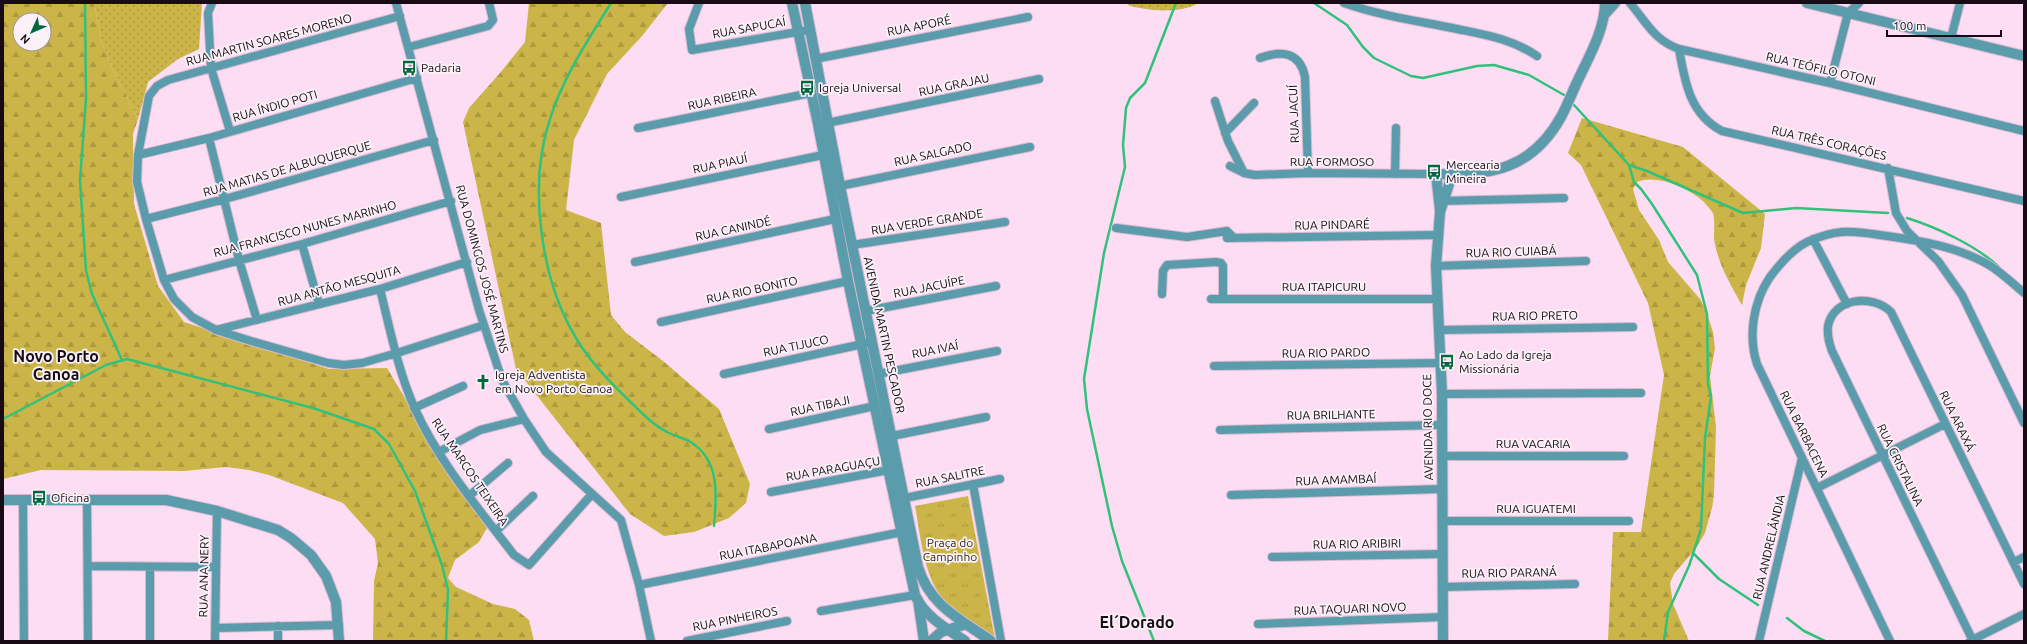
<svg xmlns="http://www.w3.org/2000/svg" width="2027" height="644" viewBox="0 0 2027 644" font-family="Ubuntu,sans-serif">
  <defs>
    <pattern id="grass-dots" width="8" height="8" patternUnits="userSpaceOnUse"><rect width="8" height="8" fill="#ccb548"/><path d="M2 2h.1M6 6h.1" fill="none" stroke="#ae9a3e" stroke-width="1.8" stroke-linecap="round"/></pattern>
    <pattern id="forest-firs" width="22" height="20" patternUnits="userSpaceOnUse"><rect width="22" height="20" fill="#ccb548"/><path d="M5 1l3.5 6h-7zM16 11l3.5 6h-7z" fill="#ae9a3e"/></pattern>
    <pattern id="park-tufts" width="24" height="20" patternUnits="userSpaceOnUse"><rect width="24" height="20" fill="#ccb548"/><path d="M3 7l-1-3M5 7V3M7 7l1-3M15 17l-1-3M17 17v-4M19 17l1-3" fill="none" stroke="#ae9a3e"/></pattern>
  </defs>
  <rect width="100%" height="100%" fill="#fdddf3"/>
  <path fill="url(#grass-dots)" d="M 94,3 L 202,3 L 199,49 L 178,59 L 148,82 L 138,119 L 110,64 L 102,44 Z
    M 1131,3 L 1199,3 C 1179,14 1148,11 1127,5 Z"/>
  <path fill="url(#forest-firs)" fill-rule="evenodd" d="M 3,3 L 94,3 L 102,44 L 110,64 L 138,119 L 133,134 L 134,204 L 158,286 L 184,322 L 329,369 L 387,368 L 437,452 L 487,528 L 479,542 L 455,560 L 448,578 L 456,587 L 493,604 L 515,609 L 529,620 L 534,641 L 373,641 L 374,581 L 378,563 L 375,539 L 343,503 L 269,475 L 249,470 L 226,467 L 184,471 L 41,470 L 3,479 ZM 20,20 L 44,20 L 44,44 L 20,44 Z
    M 529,3 L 668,3 L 642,36 L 607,74 L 574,140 L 566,210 L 601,223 L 611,315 L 625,332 L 663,361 L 719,409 L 750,484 L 746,503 L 729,518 L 694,532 L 664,536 L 630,514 L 516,369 L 463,122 L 469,108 L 500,73 L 525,42 Z
    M 1582,118 L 1683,147 L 1765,214 L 1761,248 L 1746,285 L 1742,305 C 1730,284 1717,262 1714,238 C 1714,229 1715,221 1713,213 C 1709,208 1704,201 1698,197 C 1683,186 1655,174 1637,182 L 1633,189 L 1639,210 L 1659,240 L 1668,262 L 1700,299 L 1706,310 L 1713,332 L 1715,348 L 1710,376 L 1716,427 L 1714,495 L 1712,508 L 1705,533 L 1696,548 L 1674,574 L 1670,583 L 1673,604 L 1689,641 L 1608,641 L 1613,532 L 1641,532 L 1664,375 L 1648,303 L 1581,165 L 1568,153 Z"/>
  <path fill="url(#park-tufts)" d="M 968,496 L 995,639 C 983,631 968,623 956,613 C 924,587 922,544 915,506 Z"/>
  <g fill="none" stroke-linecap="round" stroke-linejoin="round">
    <path stroke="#30c17b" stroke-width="2.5" d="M 85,3 L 86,98 L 80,180 L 86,271 L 92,294 L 122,360
      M 611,3 C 588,40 563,77 550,119 C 528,184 540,278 576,338 C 593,367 620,392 644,415 C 651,422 661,429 669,433 C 675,436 683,438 689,441 C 720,459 717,494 714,526
      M 1314,3 L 1347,25 L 1363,47 L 1374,58 L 1411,76 L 1423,78 L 1477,66 L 1494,65 L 1529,75 L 1564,95
      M 1574,105 L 1629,165 L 1634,182 L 1641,189 L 1652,204 L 1697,275 L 1707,314 L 1708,384 L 1711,397 L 1705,438 L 1701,529 L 1689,566 L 1668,612 L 1664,641
      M 1629,165 L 1647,171 L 1743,213 L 1796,208 L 1888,213
      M 1907,218 C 1936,227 1977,246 1999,267
      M 3,419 L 106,365 L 127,359 L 313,408 L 374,429 L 389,444 L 415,491 L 442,565 L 448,590 L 446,641
      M 1693,553 L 1719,579 L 1758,605
      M 1787,618 L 1804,631 L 1825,641
      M 1154,641 L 1122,561 L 1112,526 L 1087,409 L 1084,379 L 1104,253 L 1125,167 L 1123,145 L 1126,108 L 1130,98 L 1145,83 L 1176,3"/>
    <g stroke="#d8bbcf" stroke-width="10">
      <path id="minor" d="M 212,3 L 208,13 L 211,68 L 230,131
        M 396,3 L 479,310 L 502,380 L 524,419 L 546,452 L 621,520 L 639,585 L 651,641
        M 699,3 L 689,29 L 692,50 L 809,30
        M 1344,3 C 1381,16 1419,21 1457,29 C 1486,35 1512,39 1537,56
        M 1630,3 C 1647,23 1654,40 1679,49 L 1830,83 L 2024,131
        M 400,16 L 168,80 L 157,86 L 149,96 L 138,155 L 137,182 L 146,219 L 164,280 L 174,299 L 192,317 L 216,330 L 251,341 L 328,363 L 344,365 L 362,363 L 397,353 L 484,325
        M 1951,38 L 1960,3
        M 409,47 L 488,26 L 493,20 L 489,3
        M 1679,49 C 1685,83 1690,114 1722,131 L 2024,201
        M 1260,58 C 1282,50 1300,52 1305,77 L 1308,173
        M 815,59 L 1028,17
        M 1830,83 L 1848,13 L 1859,3
        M 1215,101 L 1228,141 L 1244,173
        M 827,123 L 1039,79
        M 638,128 L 811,93
        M 1225,133 L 1254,103
        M 209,138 L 239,260 L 257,320
        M 138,155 L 209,138 L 417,78
        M 1230,166 L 1244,173 L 1255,175 L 1308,173 L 1436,174
        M 1888,168 L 1896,213 L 1907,231 L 1938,261 L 1962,295 L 2024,423
        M 1395,174 L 1396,128
        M 840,186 L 1030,147
        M 621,197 L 823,155
        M 1439,201 L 1564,198
        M 146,219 L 225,199 L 434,140
        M 1116,228 L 1187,237 L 1227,231 L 1234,238
        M 1227,238 L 1437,235
        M 1813,239 L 1847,304
        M 302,244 L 319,304
        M 852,245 L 1005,222
        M 635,262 L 835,219
        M 1436,266 L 1586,261
        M 164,280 L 302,244 L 451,201
        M 380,289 C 390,329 398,371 415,409 C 439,462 479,509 514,555 L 529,565 L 592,494
        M 1162,294 L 1163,271 L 1167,265 L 1216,262 L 1221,263 L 1223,266 L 1223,299
        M 1211,299 L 1436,299
        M 866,311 L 996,286
        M 661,322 L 848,281
        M 216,330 L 380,289 L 467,262
        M 1438,330 L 1633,327
        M 1214,366 L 1439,363
        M 724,374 L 872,342
        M 878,374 L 997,351
        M 1442,394 L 1641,393
        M 414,408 L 463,386
        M 769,429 L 875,406
        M 1220,430 L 1441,425
        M 892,436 L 986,417
        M 439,452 L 480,430 L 524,419
        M 1442,456 L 1624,456
        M 973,484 L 1001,641
        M 1817,488 L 1945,424
        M 771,492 L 894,469
        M 1231,495 L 1442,489
        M 469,496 L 508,463
        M 905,498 L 1000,479
        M 23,500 L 24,641
        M 87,500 L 88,641
        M 1443,521 L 1629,521
        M 496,531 L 533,496
        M 1272,557 L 1443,554
        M 2014,562 L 2024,557
        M 88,566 L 216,567
        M 150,567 L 150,641
        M 639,585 L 902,532
        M 1443,587 L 1575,584
        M 821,611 L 915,595
        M 1258,624 L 1443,617
        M 278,626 L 278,641
        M 216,628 L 339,625
        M 215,641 L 217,511
        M 687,641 L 787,621
        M 1759,641 L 1802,458
        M 1890,641 L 1757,364 C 1748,336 1753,302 1770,277 C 1779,265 1793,249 1807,242 C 1818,237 1830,233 1842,232 C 1857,231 1872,234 1887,236 C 1922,241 1958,247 1989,265 C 2001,272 2013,284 2024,293
        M 1970,641 L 2024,614
        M 1973,641 L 1832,351 C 1829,343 1827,335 1828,326 C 1834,297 1873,294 1891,312 L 2024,584"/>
    </g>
    <g stroke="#d8bbcf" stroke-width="12">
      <path id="tertiary" d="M 792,3 L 818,124 L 848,281 L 915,595 C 924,616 947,629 965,641
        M 805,3 L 840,186 L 918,567 C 930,606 960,619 991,641
        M 1807,3 L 2024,56
        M 1605,14 L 1615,3
        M 1440,210 L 1436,174 C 1491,176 1532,169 1561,117 C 1568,104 1573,90 1579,78 C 1590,55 1605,28 1605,3
        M 3,500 L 166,500 L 217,511 L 278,530 L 291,538 L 311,555 L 326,576 L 336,602 L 339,641
        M 918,600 L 924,641
        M 931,641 L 941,632 L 966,624
        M 1443,641 L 1442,394 L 1436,266 L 1440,212 L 1452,175"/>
    </g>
    <use href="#minor" stroke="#5a9bac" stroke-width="8"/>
    <use href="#tertiary" stroke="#5a9bac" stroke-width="10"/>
  </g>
  <defs>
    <g id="bus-bare" transform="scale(1.2)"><path d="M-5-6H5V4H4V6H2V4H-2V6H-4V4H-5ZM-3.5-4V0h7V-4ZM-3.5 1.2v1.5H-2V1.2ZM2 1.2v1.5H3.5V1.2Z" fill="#01683d" stroke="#fbf2f8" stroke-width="2.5" paint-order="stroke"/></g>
    <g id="church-bare" transform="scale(1.2)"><path d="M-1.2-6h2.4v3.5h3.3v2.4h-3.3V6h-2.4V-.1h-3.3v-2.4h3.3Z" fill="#01683d" stroke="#fbf2f8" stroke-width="2.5" paint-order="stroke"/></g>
  </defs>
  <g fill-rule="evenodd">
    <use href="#bus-bare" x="409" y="68"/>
    <use href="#bus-bare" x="807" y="88"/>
    <use href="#bus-bare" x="1434" y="172"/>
    <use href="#bus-bare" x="1447" y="362"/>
    <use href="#church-bare" x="483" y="382"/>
    <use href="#bus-bare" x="39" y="498"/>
  </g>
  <g text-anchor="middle" stroke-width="3.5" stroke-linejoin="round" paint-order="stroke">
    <g font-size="12" fill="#180b15" stroke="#fbf2f8">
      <text transform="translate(919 26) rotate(-11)" y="4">RUA APORÉ</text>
      <text transform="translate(749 28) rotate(-10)" y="4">RUA SAPUCAÍ</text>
      <text transform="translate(269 40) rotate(-15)" y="4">RUA MARTIN SOARES MORENO</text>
      <text transform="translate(1821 69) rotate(13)" y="4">RUA TEÓFILO OTONI</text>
      <text transform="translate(954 85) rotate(-12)" y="4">RUA GRAJAU</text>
      <text transform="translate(722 99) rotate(-12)" y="4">RUA RIBEIRA</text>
      <text transform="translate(275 106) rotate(-16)" y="4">RUA ÍNDIO POTI</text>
      <text transform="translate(1294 114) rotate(-92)" y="4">RUA JACUÍ</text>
      <text transform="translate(1829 143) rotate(13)" y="4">RUA TRÊS CORAÇÕES</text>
      <text transform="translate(933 154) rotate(-12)" y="4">RUA SALGADO</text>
      <text x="1332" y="166">RUA FORMOSO</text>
      <text transform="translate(720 164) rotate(-12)" y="4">RUA PIAUÍ</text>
      <text transform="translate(287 169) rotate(-16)" y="4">RUA MATIAS DE ALBUQUERQUE</text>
      <text transform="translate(927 222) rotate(-9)" y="4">RUA VERDE GRANDE</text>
      <text transform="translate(1332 225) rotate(-1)" y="4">RUA PINDARÉ</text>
      <text transform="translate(305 229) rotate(-15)" y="4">RUA FRANCISCO NUNES MARINHO</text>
      <text transform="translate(733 229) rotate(-12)" y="4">RUA CANINDÉ</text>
      <text transform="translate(1511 252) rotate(-2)" y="4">RUA RIO CUIABÁ</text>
      <text transform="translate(482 269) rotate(75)" y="4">RUA DOMINGOS JOSÉ MARTINS</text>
      <text transform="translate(339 286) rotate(-15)" y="4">RUA ANTÃO MESQUITA</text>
      <text transform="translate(929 287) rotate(-11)" y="4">RUA JACUÍPE</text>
      <text x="1324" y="291">RUA ITAPICURU</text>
      <text transform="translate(752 290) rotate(-12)" y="4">RUA RIO BONITO</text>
      <text transform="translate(1535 316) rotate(-1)" y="4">RUA RIO PRETO</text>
      <text transform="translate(884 335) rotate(78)" y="4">AVENIDA MARTIN PESCADOR</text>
      <text transform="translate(796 346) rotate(-12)" y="4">RUA TIJUCO</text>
      <text transform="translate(935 350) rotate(-11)" y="4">RUA IVAÍ</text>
      <text transform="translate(1326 353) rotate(-1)" y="4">RUA RIO PARDO</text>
      <text transform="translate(820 406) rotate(-12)" y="4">RUA TIBAJI</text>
      <text transform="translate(1331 415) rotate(-1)" y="4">RUA BRILHANTE</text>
      <text transform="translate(1957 421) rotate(64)" y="4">RUA ARAXÁ</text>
      <text transform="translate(1428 427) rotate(-91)" y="4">AVENIDA RIO DOCE</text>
      <text transform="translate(1804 434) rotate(64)" y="4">RUA BARBACENA</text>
      <text x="1533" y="448">RUA VACARIA</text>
      <text transform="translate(1900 465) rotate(64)" y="4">RUA CRISTALINA</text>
      <text transform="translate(833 469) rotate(-10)" y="4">RUA PARAGUAÇU</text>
      <text transform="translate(470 472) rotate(56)" y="4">RUA MARCOS TEIXEIRA</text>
      <text transform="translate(950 477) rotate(-11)" y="4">RUA SALITRE</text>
      <text transform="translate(1336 480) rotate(-2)" y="4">RUA AMAMBAÍ</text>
      <text x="1536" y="513">RUA IGUATEMI</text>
      <text transform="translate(1357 544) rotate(-1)" y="4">RUA RIO ARIBIRI</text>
      <text transform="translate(768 547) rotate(-11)" y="4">RUA ITABAPOANA</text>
      <text transform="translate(1769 547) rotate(-77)" y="4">RUA ANDRELÂNDIA</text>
      <text transform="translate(1509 573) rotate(-1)" y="4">RUA RIO PARANÁ</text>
      <text transform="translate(204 576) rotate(-89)" y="4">RUA ANA NERY</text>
      <text transform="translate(1350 609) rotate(-2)" y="4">RUA TAQUARI NOVO</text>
      <text transform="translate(735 619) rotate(-11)" y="4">RUA PINHEIROS</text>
    </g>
    <g font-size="12" fill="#180b15" stroke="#fbf2f8" text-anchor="start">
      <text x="421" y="72">Padaria</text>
      <text x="819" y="92">Igreja Universal</text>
      <text x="1446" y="169">Mercearia<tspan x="1446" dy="14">Mineira</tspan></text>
      <text x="1459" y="359">Ao Lado da Igreja<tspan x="1459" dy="14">Missionária</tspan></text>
      <text x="495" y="379">Igreja Adventista<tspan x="495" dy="14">em Novo Porto Canoa</tspan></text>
      <text x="51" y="502">Oficina</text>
    </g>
    <g font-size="12" fill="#312b15" stroke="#fbf2f8">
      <text x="950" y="547">Praça do<tspan x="950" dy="14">Campinho</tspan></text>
    </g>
    <g font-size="16" font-weight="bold" fill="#180b15" stroke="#fbf2f8">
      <text x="56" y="362">Novo Porto<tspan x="56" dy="18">Canoa</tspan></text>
      <text x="1137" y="628">El´Dorado</text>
    </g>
  </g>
  <rect width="2027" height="644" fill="none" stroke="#180b15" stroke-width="8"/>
  <g transform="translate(32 32) rotate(225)"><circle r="19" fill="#fbf2f8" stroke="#a0969d"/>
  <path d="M0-3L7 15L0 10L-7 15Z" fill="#01683d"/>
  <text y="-6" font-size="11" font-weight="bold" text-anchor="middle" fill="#180b15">N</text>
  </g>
  <path d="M1887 30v6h114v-6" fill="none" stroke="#180b15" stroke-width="2"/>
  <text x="1893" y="30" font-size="12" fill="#180b15" stroke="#fbf2f8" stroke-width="3" paint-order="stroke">100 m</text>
</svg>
